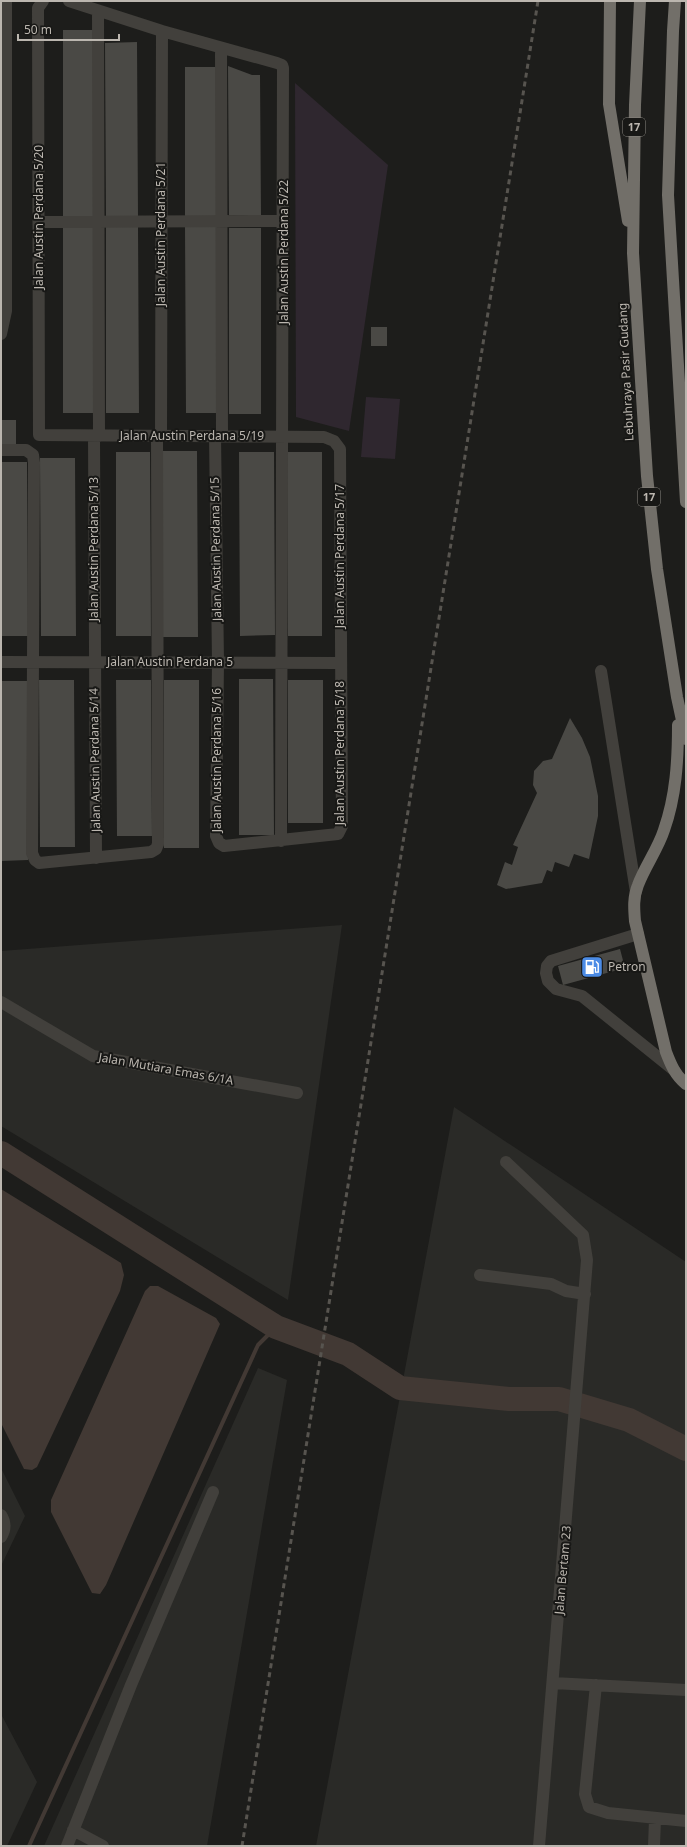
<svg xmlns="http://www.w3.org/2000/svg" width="687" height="1847" viewBox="0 0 687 1847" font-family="'Noto Sans',sans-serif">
  <rect width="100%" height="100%" fill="#1d1d1b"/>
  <path fill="#2a2a27" d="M 342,925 L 288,1300 L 1,1126 L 1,951 Z
    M 454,1107 L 686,1262 L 686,1846 L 316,1846 Z
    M 258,1368 L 287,1380 L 207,1846 L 44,1846 Z
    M 1,1468 L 25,1516 L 1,1566 Z
    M 1,1714 L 37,1782 L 7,1846 L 1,1846 Z"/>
  <path fill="#2f272f" d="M 295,83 L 388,165 L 349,431 L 296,417 Z
    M 366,397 L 400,399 L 395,459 L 361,457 Z"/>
  <path fill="#423934" d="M 1,1189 L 121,1263 L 124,1275 L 120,1291 L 37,1467 L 32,1470 L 24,1469 L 1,1423 Z
    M 150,1286 L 158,1286 L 216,1318 L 220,1324 L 106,1585 L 100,1594 L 92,1593 L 51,1512 L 51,1500 L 145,1291 Z"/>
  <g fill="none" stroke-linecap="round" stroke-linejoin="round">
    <path stroke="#423934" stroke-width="4" d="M 29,1846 L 258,1345 L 276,1327"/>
    <path stroke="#423934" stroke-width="24" d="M 1,1153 L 276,1327 L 348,1354 L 400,1388 L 509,1399 L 559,1399 L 629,1420 L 686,1449"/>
  </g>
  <path fill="#4a4945" d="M 63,30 L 95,30 L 96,216 L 63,216 Z
    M 137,42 L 138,216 L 106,216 L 105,43 Z
    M 228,66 L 252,75 L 260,75 L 261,215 L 229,215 Z
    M 185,67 L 217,67 L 218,216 L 185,216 Z
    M 138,226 L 139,413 L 106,413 L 106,227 Z
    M 63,227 L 95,227 L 96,413 L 63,413 Z
    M 185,227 L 217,227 L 218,413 L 186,413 Z
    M 229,228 L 261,228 L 261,414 L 229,414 Z
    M 371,327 L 387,327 L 387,346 L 371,346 Z
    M 1,420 L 16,420 L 16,445 L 1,445 Z
    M 162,451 L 197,451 L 198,637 L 163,637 Z
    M 116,452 L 150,452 L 151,636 L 116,636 Z
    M 239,452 L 274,452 L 275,635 L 240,636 Z
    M 287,452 L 322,452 L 322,636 L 288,636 Z
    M 40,458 L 75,458 L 76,636 L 41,636 Z
    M 1,462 L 27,462 L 28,636 L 1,636 Z
    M 239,679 L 273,679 L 274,835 L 239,835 Z
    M 39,680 L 74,680 L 75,847 L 40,847 Z
    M 116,680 L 151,680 L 152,836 L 117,836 Z
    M 164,680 L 199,680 L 199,848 L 164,848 Z
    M 288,680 L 323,680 L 323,823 L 288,823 Z
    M 1,681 L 28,681 L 28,860 L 1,861 Z
    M 570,718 L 582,738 L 590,757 L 598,796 L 598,816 L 589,859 L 574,854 L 569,867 L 555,862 L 552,872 L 547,870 L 542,883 L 506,889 L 497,885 L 505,862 L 512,865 L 518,847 L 513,845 L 537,793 L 533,785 L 534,771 L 543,761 L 552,759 Z
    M 620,949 L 625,968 L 563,985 L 558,966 Z"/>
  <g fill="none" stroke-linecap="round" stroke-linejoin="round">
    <path stroke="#42403c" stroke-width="12" d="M 43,1 L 38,8 L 39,435 L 324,437 L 334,441 L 340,449 L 342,826 L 338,834 L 224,846 L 219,843 L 216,836 L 218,662 L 215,435
      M 69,1 L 162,31 L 277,63 L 282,65 L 283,68 L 281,841
      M 98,11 L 99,436
      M 221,48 L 222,435
      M 39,222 L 284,221
      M 1,334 L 6,311 L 6,1
      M 94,436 L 96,858
      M 161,436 L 162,31
      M 1,450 L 26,450 L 33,455 L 34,463 L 32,853 L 35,860 L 39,863 L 151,852 L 156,849 L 158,844 L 157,436
      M 1,662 L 340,663
      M 601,671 L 636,892
      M 638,934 L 551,961 L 547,966 L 546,973 L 548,981 L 556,989 L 582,996 L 674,1070
      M 1,1002 L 93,1056 L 297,1093
      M 506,1162 L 583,1235 L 587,1260 L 539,1846
      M 480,1275 L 551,1284 L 566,1291 L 585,1294
      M 1,1515 C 6,1523 6,1529 1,1537
      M 553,1683 L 686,1690
      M 596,1685 L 585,1794 L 589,1807 L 608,1813 L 686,1821
      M 73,1830 L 103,1846
      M 67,1846 L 131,1685 L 213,1492
      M 654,1846 L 655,1819"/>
    <path stroke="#726f69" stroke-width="12" d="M 610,1 L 609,104 L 628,221
      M 640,1 L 635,105 L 633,253 L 647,476 L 657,569 L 677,697 L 686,739
      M 675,1 L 673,31 L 668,195 L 686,502
      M 678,725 C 678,761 676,796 664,830 C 658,849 645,866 638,885 C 633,897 634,909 635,921 L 666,1052 C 671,1065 675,1075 686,1084"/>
    <path stroke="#57544f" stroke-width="3" stroke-dasharray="5 4" stroke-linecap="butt" d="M 242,1846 L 538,1"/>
  </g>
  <defs>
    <g id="fuel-square" transform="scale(1.15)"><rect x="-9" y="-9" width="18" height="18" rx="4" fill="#4b8be5" stroke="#181816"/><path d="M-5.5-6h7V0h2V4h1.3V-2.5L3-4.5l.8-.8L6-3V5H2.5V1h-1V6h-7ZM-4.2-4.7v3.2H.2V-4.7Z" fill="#fff"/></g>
  </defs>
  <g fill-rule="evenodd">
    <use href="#fuel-square" x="592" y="967"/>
  </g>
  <g text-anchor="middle" stroke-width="4" stroke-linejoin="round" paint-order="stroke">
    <g fill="#181816" stroke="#8a8781" stroke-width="1">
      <rect x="623" y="118" width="22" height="18" rx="3"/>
      <rect x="638" y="488" width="22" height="18" rx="3"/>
    </g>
    <g font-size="11" font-weight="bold" fill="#bbb6af">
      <text x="634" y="131">17</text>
      <text x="649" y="501">17</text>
    </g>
    <g font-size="12" fill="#bbb6af" stroke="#181816">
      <text transform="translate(39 217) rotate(-90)" y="4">Jalan Austin Perdana 5/20</text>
      <text transform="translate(161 234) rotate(-90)" y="4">Jalan Austin Perdana 5/21</text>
      <text transform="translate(284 252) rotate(-90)" y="4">Jalan Austin Perdana 5/22</text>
      <text transform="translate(626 372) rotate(-93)" y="4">Lebuhraya Pasir Gudang</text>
      <text x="192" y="440">Jalan Austin Perdana 5/19</text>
      <text transform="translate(94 549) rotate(-90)" y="4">Jalan Austin Perdana 5/13</text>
      <text transform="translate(216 549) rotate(-91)" y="4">Jalan Austin Perdana 5/15</text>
      <text transform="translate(340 556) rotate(-90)" y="4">Jalan Austin Perdana 5/17</text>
      <text x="170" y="666">Jalan Austin Perdana 5</text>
      <text transform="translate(340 753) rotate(-90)" y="4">Jalan Austin Perdana 5/18</text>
      <text transform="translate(95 760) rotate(-91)" y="4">Jalan Austin Perdana 5/14</text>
      <text transform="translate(217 760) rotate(-90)" y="4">Jalan Austin Perdana 5/16</text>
      <text transform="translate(166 1069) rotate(10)" y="4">Jalan Mutiara Emas 6/1A</text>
      <text transform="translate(563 1570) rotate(-85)" y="4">Jalan Bertam 23</text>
    </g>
    <g font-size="12" fill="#bbb6af" stroke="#181816" text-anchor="start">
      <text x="608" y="971">Petron</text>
    </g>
  </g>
  <rect width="687" height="1847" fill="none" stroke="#bbb6af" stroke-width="4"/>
  <path d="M18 34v6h101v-6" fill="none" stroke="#bbb6af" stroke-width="2"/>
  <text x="24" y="34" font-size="12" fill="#bbb6af" stroke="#181816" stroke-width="3" paint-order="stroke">50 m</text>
</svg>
